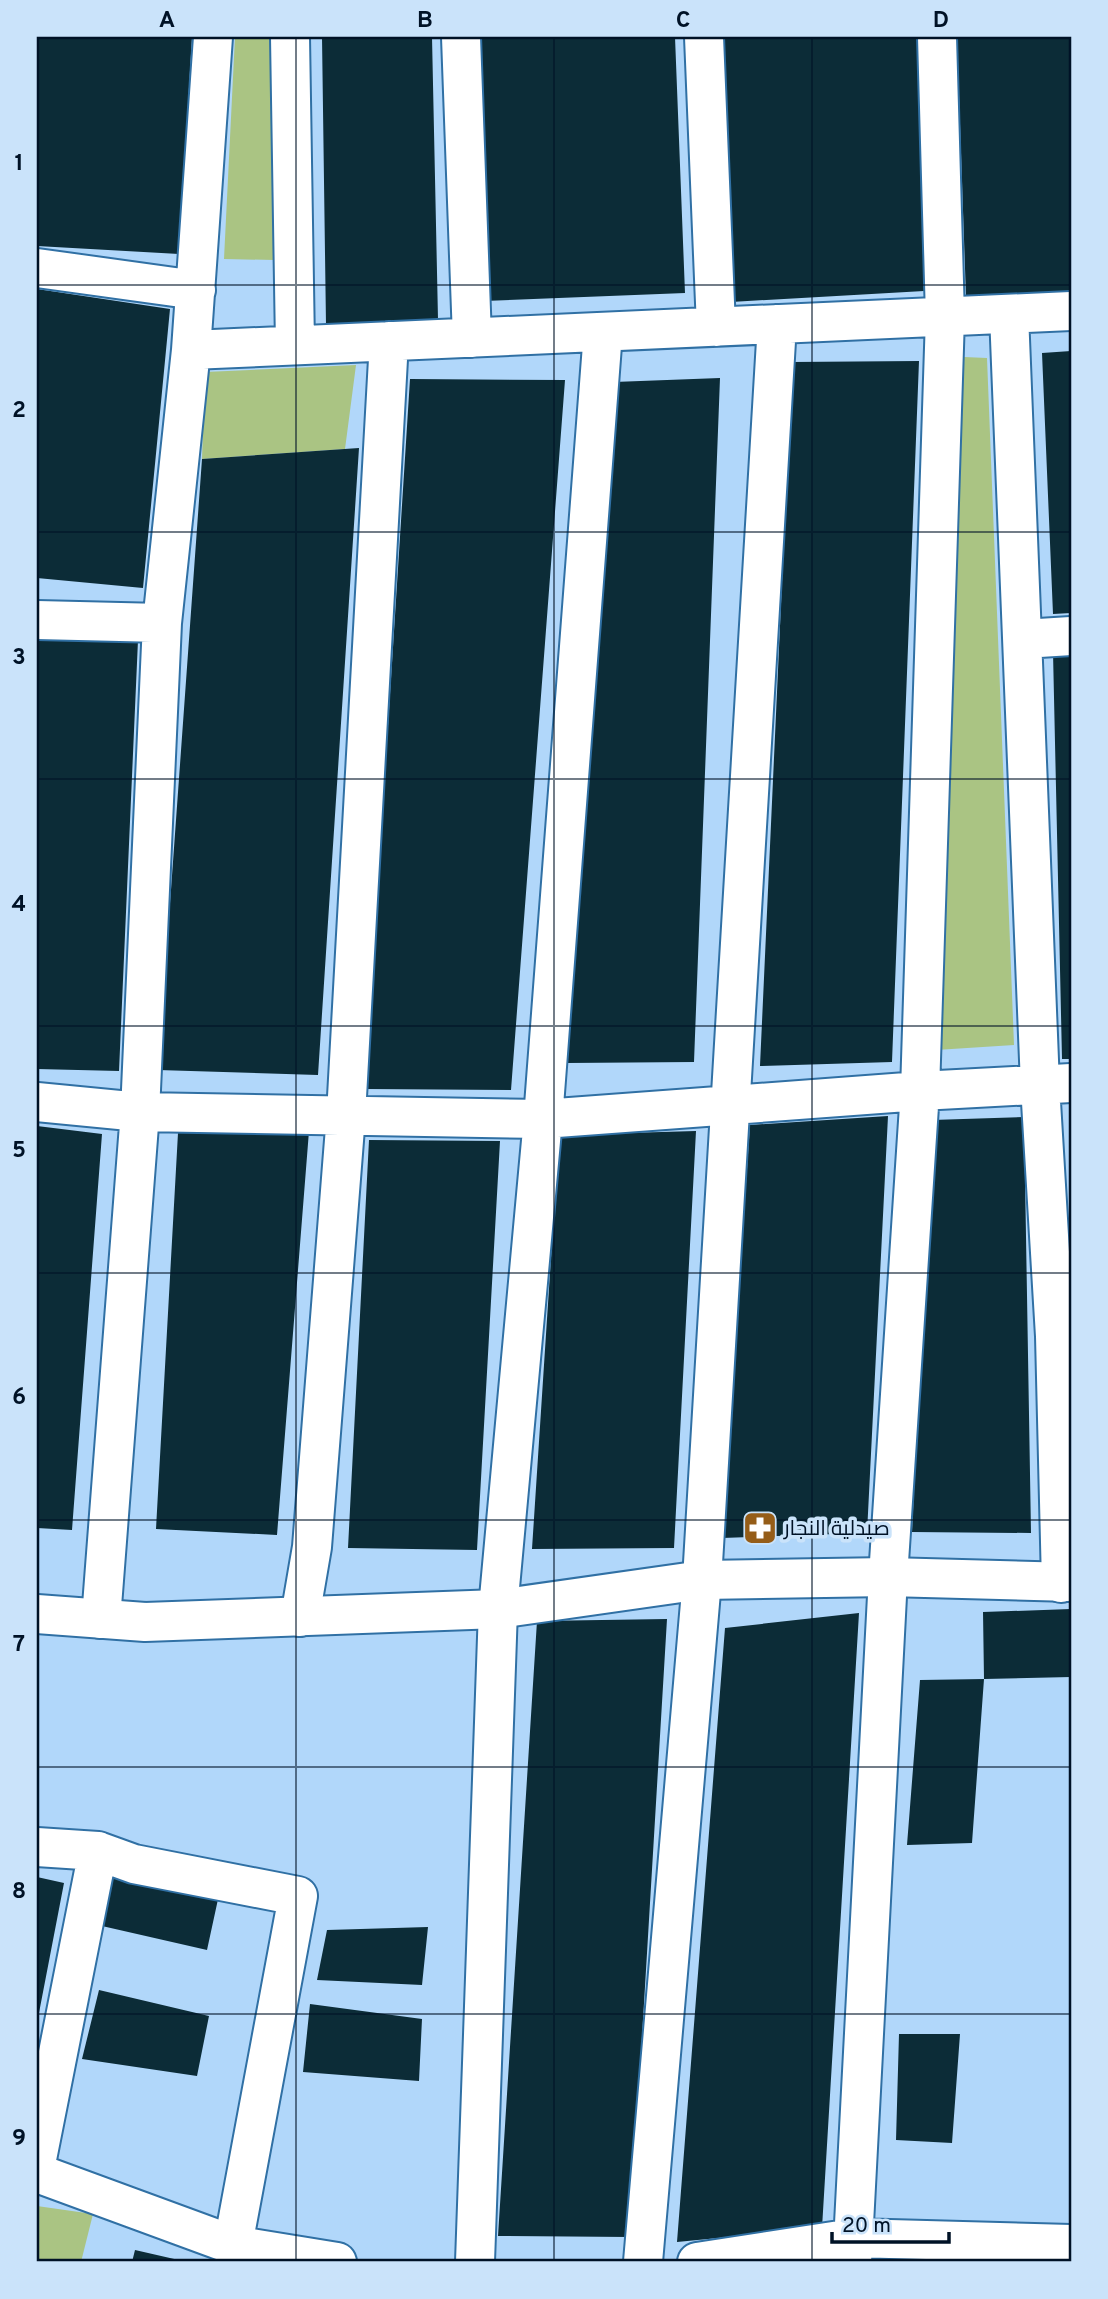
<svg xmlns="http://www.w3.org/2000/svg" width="1108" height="2299" viewBox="0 0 1108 2299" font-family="Overpass,Cairo,sans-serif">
  <rect width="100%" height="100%" fill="#b1d7fa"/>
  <path fill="#aac483" d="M 235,37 L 270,37 L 274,260 L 224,259 Z
    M 964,357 L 987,358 L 1014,1045 L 936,1050 Z
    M 356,365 L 345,449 L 202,459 L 205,372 Z
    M 37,2206 L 93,2214 L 81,2262 L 37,2262 Z"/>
  <path fill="#0c2c37" d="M 37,37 L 192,37 L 179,254 L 37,246 Z
    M 322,37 L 432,37 L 438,319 L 326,325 Z
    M 476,37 L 675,37 L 685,293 L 484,301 Z
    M 721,37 L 917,37 L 924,291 L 731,302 Z
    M 957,37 L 1071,37 L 1071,292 L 966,297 Z
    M 37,289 L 170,309 L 143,588 L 37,578 Z
    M 1071,351 L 1071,613 L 1053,614 L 1042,353 Z
    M 919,361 L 892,1062 L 760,1066 L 792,362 Z
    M 720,378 L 694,1062 L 567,1063 L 614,382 Z
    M 410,379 L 565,380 L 511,1090 L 365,1089 Z
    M 359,448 L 318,1075 L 158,1070 L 202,459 Z
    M 37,639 L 138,640 L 119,1071 L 37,1069 Z
    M 1071,651 L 1071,1059 L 1062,1059 L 1053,652 Z
    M 888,1116 L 867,1533 L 722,1538 L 750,1125 Z
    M 1024,1117 L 1031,1533 L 912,1532 L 932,1120 Z
    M 37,1126 L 102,1134 L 72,1530 L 37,1528 Z
    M 309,1131 L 277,1535 L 156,1529 L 178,1133 Z
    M 696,1131 L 674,1548 L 532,1549 L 559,1135 Z
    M 369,1140 L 500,1141 L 477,1550 L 348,1548 Z
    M 1071,1609 L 1071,1677 L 984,1679 L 983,1612 Z
    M 859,1613 L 822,2228 L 677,2242 L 725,1628 Z
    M 667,1619 L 630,2237 L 498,2236 L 537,1621 Z
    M 984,1679 L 972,1843 L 907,1845 L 920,1680 Z
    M 115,1867 L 220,1890 L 207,1950 L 102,1926 Z
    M 37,1877 L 64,1883 L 38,2018 L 37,2017 Z
    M 428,1927 L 422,1985 L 317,1980 L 327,1930 Z
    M 99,1990 L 209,2016 L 197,2076 L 82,2059 Z
    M 310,2004 L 422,2019 L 419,2081 L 303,2072 Z
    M 899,2034 L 960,2034 L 952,2143 L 896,2140 Z
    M 135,2250 L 183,2261 L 183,2262 L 132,2262 Z"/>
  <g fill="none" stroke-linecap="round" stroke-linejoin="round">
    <g stroke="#3070a4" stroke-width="42">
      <path id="street" d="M 290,37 L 295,345
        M 461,37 L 472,338
        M 704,37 L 716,327
        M 37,268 L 196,290
        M 1009,314 L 1040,1085 L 1055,1336 L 1061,1583
        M 191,350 L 1071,311
        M 37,620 L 162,623
        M 1023,639 L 1071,636
        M 37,1102 L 140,1112 L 543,1119 L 920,1091 L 1071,1083
        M 300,1617 L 312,1547 L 346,1115 L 389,341
        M 101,1619 L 140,1112 L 162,623 L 191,350 L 213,37
        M 37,1847 L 98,1851 L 134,1864 L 298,1896 L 233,2245
        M 37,2159 L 98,1851
        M 37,2173 L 233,2245 L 337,2262
        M 475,2262 L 498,1609 L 543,1119 L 603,332
        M 643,2262 L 702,1580 L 777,324
        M 697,2262 L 853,2238 L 1071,2244
        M 852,2262 L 888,1577 L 920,1091 L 945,317 L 937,37"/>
    </g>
    <g stroke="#3070a4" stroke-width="42">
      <path id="secondary" d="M 37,1614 L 145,1622 L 498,1609 L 702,1580 L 888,1577 L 1071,1582"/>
    </g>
    <use href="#street" stroke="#fff" stroke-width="38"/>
    <use href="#secondary" stroke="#fff" stroke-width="38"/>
  </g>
  <path fill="none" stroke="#001226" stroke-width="2" stroke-opacity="0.55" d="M 296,37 L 296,2262M 554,37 L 554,2262M 812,37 L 812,2262M 37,285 L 1071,285M 37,532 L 1071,532M 37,779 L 1071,779M 37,1026 L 1071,1026M 37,1273 L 1071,1273M 37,1520 L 1071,1520M 37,1767 L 1071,1767M 37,2014 L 1071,2014"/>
  <defs>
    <g id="pharmacy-square" transform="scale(1.75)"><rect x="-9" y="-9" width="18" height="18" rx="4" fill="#955d18" stroke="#cae3fa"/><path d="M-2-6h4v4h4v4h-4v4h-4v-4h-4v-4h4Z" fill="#fff"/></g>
  </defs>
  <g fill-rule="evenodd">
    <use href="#pharmacy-square" x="760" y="1528"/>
  </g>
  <g text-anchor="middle" stroke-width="7" stroke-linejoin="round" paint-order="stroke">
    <g font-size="21" fill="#001226" stroke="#cae3fa" text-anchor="start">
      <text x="784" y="1535">صيدلية النجار</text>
    </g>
  </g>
  <rect width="1108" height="2299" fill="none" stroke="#cae3fa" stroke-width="77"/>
  <path d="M832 2232v10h117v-10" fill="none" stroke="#001226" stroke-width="3.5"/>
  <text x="842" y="2232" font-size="21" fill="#001226" stroke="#cae3fa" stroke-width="5" paint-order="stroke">20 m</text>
  <rect x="38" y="38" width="1032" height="2222" fill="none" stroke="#001226" stroke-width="2.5"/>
  <g font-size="23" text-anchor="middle" font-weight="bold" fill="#001226">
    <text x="167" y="27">A</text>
    <text x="425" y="27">B</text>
    <text x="683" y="27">C</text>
    <text x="941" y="27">D</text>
    <text x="19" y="170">1</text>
    <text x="19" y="417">2</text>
    <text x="19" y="664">3</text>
    <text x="19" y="911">4</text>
    <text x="19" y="1157">5</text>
    <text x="19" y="1404">6</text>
    <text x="19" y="1651">7</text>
    <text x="19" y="1898">8</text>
    <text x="19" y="2145">9</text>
  </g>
</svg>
